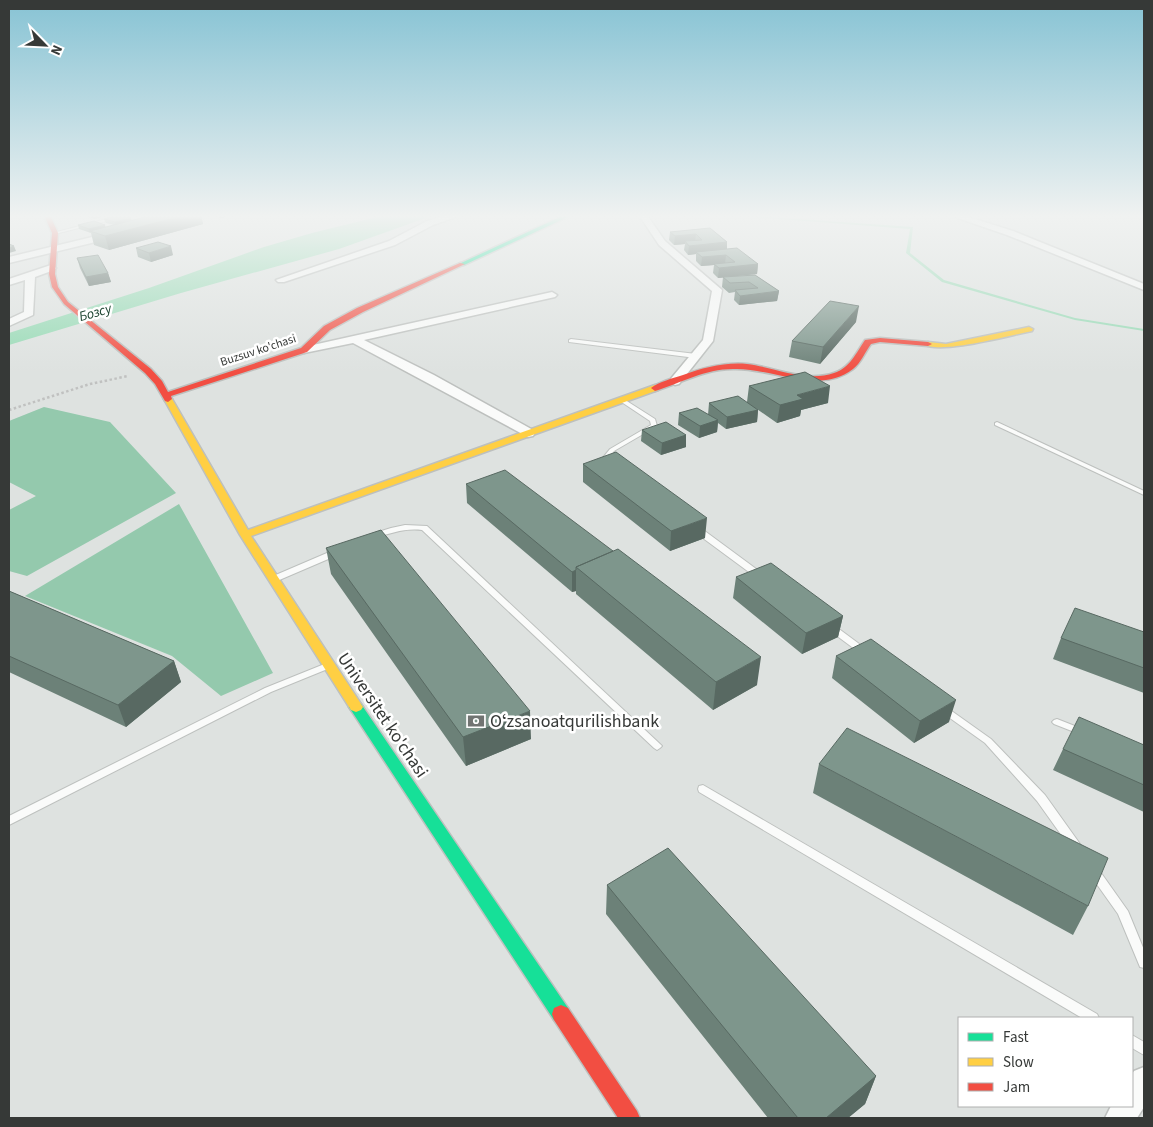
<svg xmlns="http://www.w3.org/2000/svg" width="1153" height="1127" viewBox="0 0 1153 1127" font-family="'Source Sans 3',sans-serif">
  <rect width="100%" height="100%" fill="#dee2e0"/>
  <path fill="#94c9ad" d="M 44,407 L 110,422 L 176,493 L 27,576 L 9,571 L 9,510 L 36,496 L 9,482 L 9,421 Z
    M 179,504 L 273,673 L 221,696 L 172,656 L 25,596 Z"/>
  <path fill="#97dab5" d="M 385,215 L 434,215 L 339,249 L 181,293 L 9,345 L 9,333 L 149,288 L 264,247 L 312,233 Z"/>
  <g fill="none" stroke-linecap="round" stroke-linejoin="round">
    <path fill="#97dab5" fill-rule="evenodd" d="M 724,215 L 742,215 L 913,227 L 910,253 L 944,280 L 1075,318 L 1144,329 L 1144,331 L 1075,320 L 942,282 L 906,253 L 910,229 Z"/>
    <g stroke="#bdc0be" stroke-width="2">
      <path id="lane" d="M 122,215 L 130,215 L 55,234 L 53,233 Z
        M 571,339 L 696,354 L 699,356 L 696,358 L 569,342 L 569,340 Z
        M 622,398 L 655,419 L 657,426 L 614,451 L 608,459 L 611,462 L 608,464 L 601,460 L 610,449 L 651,425 L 650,421 L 620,401 L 619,400 Z
        M 997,422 L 1144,491 L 1144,495 L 995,425 L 995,423 Z
        M 405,525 L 427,526 L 660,744 L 662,746 L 660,748 L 657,750 L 654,748 L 422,530 C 405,528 391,533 375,538 L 371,536 L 372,534 L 391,528 Z
        M 696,529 L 702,529 L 763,574 L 764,576 L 763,578 L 757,578 L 696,533 L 695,531 Z
        M 334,550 L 340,550 L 341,552 L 340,554 L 277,581 L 271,581 L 270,579 L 271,577 Z
        M 832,625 L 835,626 L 866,649 L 867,651 L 866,653 L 860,653 L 829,630 L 828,628 Z
        M 327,663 L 330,664 L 331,666 L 330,668 L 271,692 L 9,825 L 9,816 L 265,688 Z
        M 943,706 L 946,707 L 991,739 L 1045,795 L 1080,844 L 1081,847 L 1080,850 L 1076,851 L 1072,850 L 1037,801 L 985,743 L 940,711 L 938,709 L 940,707 Z
        M 1057,719 L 1085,730 L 1087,732 L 1085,734 L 1082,735 L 1054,724 L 1052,722 L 1054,720 Z
        M 703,785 L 1097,1014 L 1099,1018 L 1082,1018 L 699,792 L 698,789 L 699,786 Z
        M 1095,868 L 1099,870 L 1128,911 L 1144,950 L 1144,968 L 1140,967 L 1118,914 L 1091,876 L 1090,873 L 1091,870 Z
        M 1132,1035 L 1144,1042 L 1144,1055 L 1132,1048 Z"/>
    </g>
    <g stroke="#bdc0be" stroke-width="3">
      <path id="street" d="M 448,215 L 461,215 L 433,225 L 395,245 L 284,282 L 278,282 L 276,280 L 389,241 L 427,221 Z
        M 639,215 L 647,215 L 665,241 L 722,290 L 713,341 L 679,384 L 675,385 L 669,381 L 703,340 L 712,291 L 659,245 Z
        M 949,215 L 962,215 L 1013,231 L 1144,284 L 1144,290 L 1007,235 Z
        M 113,232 L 116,233 L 116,237 L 9,263 L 9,257 Z
        M 51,265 L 56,268 L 54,270 L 35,277 L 33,315 L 9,326 L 9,319 L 24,312 L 25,280 L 9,285 L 9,279 Z
        M 552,292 L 557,295 L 555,297 L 364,340 L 434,375 L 533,430 L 535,433 L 533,436 L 528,437 L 353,343 L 304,353 L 298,350 L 304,347 Z
        M 1144,1067 L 1144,1107 L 1137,1118 L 1105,1118 L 1111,1106 L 1132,1106 L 1132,1074 L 1134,1071 Z"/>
    </g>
    <g stroke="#bdc0be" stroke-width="3">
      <path id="fast" d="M 564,215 L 572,215 L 464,265 L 459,264 Z
        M 356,702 L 361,704 L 568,1008 L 570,1014 L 568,1020 L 561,1023 L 554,1020 L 351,710 L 349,707 L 351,704 Z"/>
    </g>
    <g stroke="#bdc0be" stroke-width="3">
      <path id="slow" d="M 1029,327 L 1033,329 L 1032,331 C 1011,335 939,355 924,344 L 928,342 L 946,344 Z
        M 655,385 L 658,386 L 658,390 L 251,536 L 361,704 L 363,707 L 361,710 L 356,712 L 351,710 L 240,535 L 164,399 L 168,396 L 172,399 L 248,530 Z"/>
    </g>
    <g stroke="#bdc0be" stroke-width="3">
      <path id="jam" d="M 44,215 L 50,215 L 58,233 L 55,274 L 58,287 L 68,302 L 151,369 L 162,381 L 168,392 L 301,348 L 324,326 L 357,308 L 460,263 L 465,264 L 363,312 L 330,330 L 307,352 L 171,396 L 172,399 L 168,402 L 165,401 L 155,384 L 145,373 L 64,304 L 52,287 L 49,274 L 52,233 Z
        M 880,338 L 928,342 L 932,344 L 928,346 L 880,342 L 871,344 C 865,352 861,363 853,369 C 818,396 771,367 733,369 C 705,369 681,383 655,391 L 651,388 C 659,382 673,378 683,375 C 703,368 724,362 747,364 C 774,367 806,383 834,373 C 850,368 856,353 865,340 Z
        M 561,1005 L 568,1008 L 637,1111 L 640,1118 L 618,1118 L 554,1020 L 552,1014 L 554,1008 Z"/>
    </g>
    <path stroke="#c0c1c0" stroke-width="2.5" stroke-dasharray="2.5 2.5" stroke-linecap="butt" d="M 9,410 L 90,384 L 128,376"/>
    <use href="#lane" fill="#fafbfa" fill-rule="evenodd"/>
    <use href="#street" fill="#fafbfa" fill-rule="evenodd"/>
    <use href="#fast" fill="#16e098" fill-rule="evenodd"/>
    <use href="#slow" fill="#ffcf43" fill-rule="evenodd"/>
    <use href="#jam" fill="#f24e42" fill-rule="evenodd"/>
  </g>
  <path fill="#6c8178" d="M 83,215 L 109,215 L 94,219 Z
    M 153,215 L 201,215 L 203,224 L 109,250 L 94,245 L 91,233 L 79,229 L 78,225 L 106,227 L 114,225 L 106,223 L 104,219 L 132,221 Z
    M 211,215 L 232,215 L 221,218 Z
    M 710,228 L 727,242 L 727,249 L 758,264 L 757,274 L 718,278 L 713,273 L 714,265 L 701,266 L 696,261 L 696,254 L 688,255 L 684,250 L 685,244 L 674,245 L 669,240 L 670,232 Z
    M 136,248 L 173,255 L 151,262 L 138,257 Z
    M 77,258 L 108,273 L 111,282 L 89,286 L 80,268 Z
    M 755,275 L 779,291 L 777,301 L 739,305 L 734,300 L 735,292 L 729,293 L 722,287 L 723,277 Z
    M 856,322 L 820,364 L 789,357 L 792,341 Z
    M 749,386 L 828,403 L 801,410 L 800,416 L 777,423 L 754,407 L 758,410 L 757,422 L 726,429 L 718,423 L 717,432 L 699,438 L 678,425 L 679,413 L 708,415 L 709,403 L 747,402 Z
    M 642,430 L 686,435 L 686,447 L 661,455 L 641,441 Z
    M 583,464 L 705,538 L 670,551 L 583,482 Z
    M 466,484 L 757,685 L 713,710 L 576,594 L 576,591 L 572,592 L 467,503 Z
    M 326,548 L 531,739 L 466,766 L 331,574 Z
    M 736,577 L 843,616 L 838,637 L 802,654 L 733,598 Z
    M 9,591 L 174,661 L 181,682 L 126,727 L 9,672 Z
    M 1144,632 L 1144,693 L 1053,659 L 1061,638 Z
    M 836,656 L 949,722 L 914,743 L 832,678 Z
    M 1144,745 L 1144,812 L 1053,770 L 1063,749 Z
    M 819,764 L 1088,906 L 1073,935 L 813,793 Z
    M 607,885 L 876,1076 L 865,1104 L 848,1118 L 768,1118 L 606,914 Z"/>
  <path fill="#586962" d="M 92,215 L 109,215 L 94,219 Z
    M 186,215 L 201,215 L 203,224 L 109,250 L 105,236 Z
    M 220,215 L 232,215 L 221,218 Z
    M 131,218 L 132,222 L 116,226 L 115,222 Z
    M 105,225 L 106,229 L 90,231 L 90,233 L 89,229 Z
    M 696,234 L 695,243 L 685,241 L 685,244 L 674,245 L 675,236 Z
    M 727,242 L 727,251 L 696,252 L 696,254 L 688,255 L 689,246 Z
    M 14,246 L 16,251 L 9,253 L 9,248 Z
    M 171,246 L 173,255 L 151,262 L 149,253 Z
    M 726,255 L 725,264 L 714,264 L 714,265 L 701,266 L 702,257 Z
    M 758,264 L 757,274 L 718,278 L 719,268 Z
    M 108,273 L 111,282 L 89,286 L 86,277 Z
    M 779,291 L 777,301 L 739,305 L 740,296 Z
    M 859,306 L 856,322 L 820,364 L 823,347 Z
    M 830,386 L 828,403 L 801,410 L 800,416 L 777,423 L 780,405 L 797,395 Z
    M 758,410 L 757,422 L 726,429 L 727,417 Z
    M 718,420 L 717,432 L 699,438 L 700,426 Z
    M 686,435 L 686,447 L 661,455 L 662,443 Z
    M 707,518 L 705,538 L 670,551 L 671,531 Z
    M 576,570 L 576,591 L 572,592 L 572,572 Z
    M 843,616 L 838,637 L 802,654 L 806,633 Z
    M 761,657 L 757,685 L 713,710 L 716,682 Z
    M 174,661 L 181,682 L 126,727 L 118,705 Z
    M 956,700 L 949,722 L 914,743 L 920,721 Z
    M 530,711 L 531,739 L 466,766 L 463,737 Z
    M 876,1076 L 865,1104 L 848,1118 L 826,1118 Z"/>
  <path fill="#7e968c" stroke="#586962" d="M 118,215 L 122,215 L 131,218 L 115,222 L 104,219 Z
    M 153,215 L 186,215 L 105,236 L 90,231 Z
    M 94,221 L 105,225 L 89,229 L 78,225 Z
    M 710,228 L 727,242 L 689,246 L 685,241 L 702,240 L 696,234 L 675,236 L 670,232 Z
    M 158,242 L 171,246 L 149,253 L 136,248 Z
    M 9,244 L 14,246 L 9,248 Z
    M 737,248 L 758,264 L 719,268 L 714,264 L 735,262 L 726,255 L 702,257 L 696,252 Z
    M 98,255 L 108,273 L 86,277 L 77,258 Z
    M 755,275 L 779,291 L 740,296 L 735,290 L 758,288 L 749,282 L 730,283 L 723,277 Z
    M 830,301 L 859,306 L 823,347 L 792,341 Z
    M 805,372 L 830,386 L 797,395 L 803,399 L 780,405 L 749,386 Z
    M 738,396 L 758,410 L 727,417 L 709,403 Z
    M 697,408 L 718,420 L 700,426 L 679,413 Z
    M 666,422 L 686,435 L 662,443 L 642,430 Z
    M 616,452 L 707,518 L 671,531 L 583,464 Z
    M 505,470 L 613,551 L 576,567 L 576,570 L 572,572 L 466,484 Z
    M 381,530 L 530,711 L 463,737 L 326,548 Z
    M 618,549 L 761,657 L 716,682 L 576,567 Z
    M 771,563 L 843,616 L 806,633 L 736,577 Z
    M 9,591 L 174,661 L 118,705 L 9,656 Z
    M 1075,608 L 1144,632 L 1144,668 L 1061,638 Z
    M 871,639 L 956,700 L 920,721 L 836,656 Z
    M 1079,717 L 1144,745 L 1144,785 L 1063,749 Z
    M 847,728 L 1108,858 L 1088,906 L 819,764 Z
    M 668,848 L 876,1076 L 826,1118 L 798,1118 L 607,885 Z"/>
  <linearGradient id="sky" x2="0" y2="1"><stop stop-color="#87c3d4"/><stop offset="0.58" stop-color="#f0f2f1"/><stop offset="1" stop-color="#f0f2f1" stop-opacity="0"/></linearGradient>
  <rect width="1153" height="373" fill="url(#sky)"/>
  <defs>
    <g id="bank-bare" transform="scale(1.35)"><path d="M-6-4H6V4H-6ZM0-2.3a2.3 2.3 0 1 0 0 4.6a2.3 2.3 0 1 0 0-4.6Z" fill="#717472" stroke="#fff" stroke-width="2.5" paint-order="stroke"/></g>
  </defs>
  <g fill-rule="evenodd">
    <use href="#bank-bare" x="476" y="721"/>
  </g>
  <g text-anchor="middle" stroke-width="5" stroke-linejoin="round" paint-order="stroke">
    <g font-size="12" fill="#363937" stroke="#fff">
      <text transform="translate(258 350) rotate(-18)" y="4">Buzsuv ko'chasi</text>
    </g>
    <g font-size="14" font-style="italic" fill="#1b432f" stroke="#fff">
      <text transform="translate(95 312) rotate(-16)" y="5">Бозсу</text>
    </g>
    <g font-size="18" fill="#363937" stroke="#fff">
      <text transform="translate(383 715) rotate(56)" y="6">Universitet ko'chasi</text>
    </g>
    <g font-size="18" fill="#363937" stroke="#fff" text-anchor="start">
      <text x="490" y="727">Oʻzsanoatqurilishbank</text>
    </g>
  </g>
  <rect width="1153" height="1127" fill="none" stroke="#363937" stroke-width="20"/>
  <rect x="958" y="1017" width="175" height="90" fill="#ffffff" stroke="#afb0af"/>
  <rect x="968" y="1033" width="25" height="8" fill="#16e098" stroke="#afb0af"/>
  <text x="1003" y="1042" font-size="15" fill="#363937">Fast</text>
  <rect x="968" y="1058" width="25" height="8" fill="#ffcf43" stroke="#afb0af"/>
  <text x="1003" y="1067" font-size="15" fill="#363937">Slow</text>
  <rect x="968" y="1083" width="25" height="8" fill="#f24e42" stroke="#afb0af"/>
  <text x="1003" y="1092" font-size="15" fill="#363937">Jam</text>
  <g transform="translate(45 45) rotate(114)" stroke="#ffffff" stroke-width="4" paint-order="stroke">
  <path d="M0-4L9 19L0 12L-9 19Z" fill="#363937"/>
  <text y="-8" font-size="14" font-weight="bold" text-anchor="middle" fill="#363937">N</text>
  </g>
</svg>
